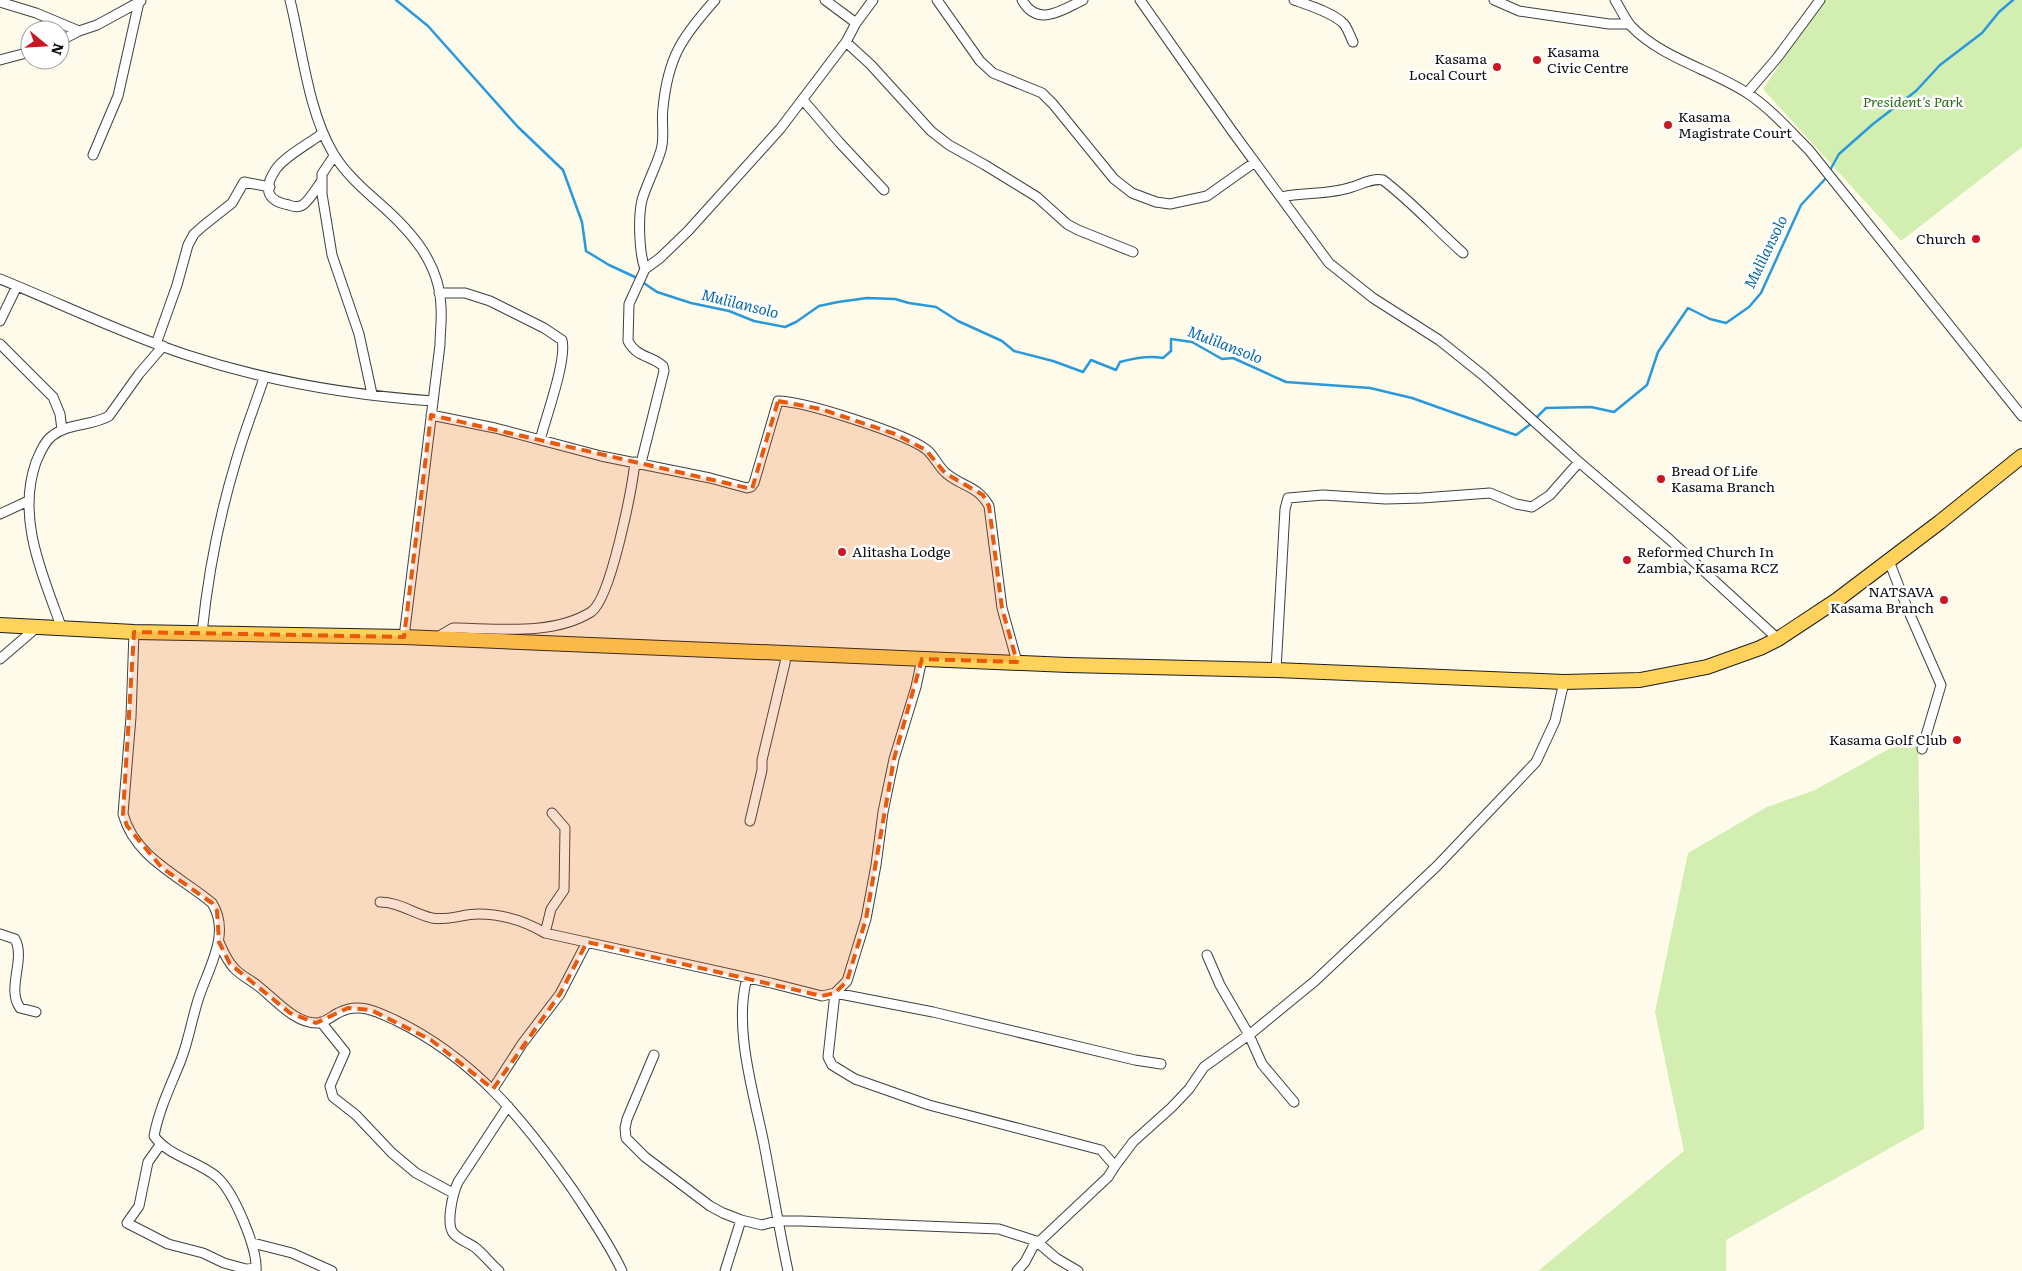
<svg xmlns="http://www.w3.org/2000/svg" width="2022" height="1271" viewBox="0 0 2022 1271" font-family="Literata,serif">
  <rect width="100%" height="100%" fill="#fffbeb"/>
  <path fill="#d2eeb1" d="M 1824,0 L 2022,0 L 2022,147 L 1901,241 L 1763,89 Z
    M 1918,733 L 1924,1129 L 1726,1240 L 1726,1271 L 1538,1271 L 1684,1151 L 1655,1012 L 1688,853 L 1767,807 L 1815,790 Z"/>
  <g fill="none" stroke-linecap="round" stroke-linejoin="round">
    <path stroke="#2999dc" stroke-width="2.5" d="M 396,0 L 428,26 L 518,127 L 563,170 L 582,222 L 586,251 L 609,265 L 635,277 L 657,292 L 691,303 L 729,311 L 754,321 L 785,327 L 796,322 L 819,306 L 838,302 L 867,298 L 895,299 L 909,303 L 936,307 L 958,321 L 1002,341 L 1014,351 L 1053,361 L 1083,372 L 1091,360 L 1116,370 L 1120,362 C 1134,358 1148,355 1163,358 L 1171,351 L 1171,339 L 1192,342 L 1222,359 L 1233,358 L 1286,382 L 1370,388 L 1412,398 L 1516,435 L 1532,423
      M 1829,172 L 1839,154 L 1873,124 L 1916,91 L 1940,65 L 1982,33 L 1999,12 L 2013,0
      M 1535,419 L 1546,408 L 1591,407 L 1614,412 L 1647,385 L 1658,352 L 1688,308 L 1710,319 L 1726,323 L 1749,307 L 1761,293 L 1801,205 L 1827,177"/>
    <g stroke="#3f3f3f" stroke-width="11">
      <path id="minor" d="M 290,0 C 302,48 308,111 333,153 C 344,172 363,189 379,203 C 411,231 440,263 441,307 C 442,320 440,333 440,345 L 404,637
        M 825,0 L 856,23
        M 937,0 L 980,61 L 993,73 L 1042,93 L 1053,104 L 1114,179 L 1132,193 L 1156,202 L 1170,204 L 1207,196 L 1255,162
        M 1022,0 C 1038,28 1062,10 1083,0
        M 1140,0 L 1232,131 L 1329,263 L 1373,298 L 1439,340 L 1484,376 L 1579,462 L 1669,539 L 1778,639
        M 1294,0 C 1308,5 1334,13 1344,24 C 1348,29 1350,36 1353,42
        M 1494,0 L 1519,11 L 1609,24 L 1629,24
        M 1615,0 C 1620,8 1625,19 1631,26 C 1661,58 1712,70 1747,93 C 1770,108 1790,131 1809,150 L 2022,416
        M 0,2 L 36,13 L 79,31
        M 60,41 L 79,31 L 97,25 L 141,1
        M 846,42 L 871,65 L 931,131 L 949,145 L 985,165 L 1037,197 L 1067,224 L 1078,230 L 1133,252
        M 0,60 L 30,52
        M 1747,93 L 1777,58 L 1820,0
        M 803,100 L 839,142 L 884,190
        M 93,155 L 118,96 L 139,2
        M 334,156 L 322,174 L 322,194 L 332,255 L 359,334 L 372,394
        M 321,182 C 316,189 310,199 304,204 C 299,208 294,207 289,205 C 266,201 263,188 276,169 C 285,156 310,143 323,133
        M 1281,197 C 1304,192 1329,195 1352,187 C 1363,184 1371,178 1383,180 C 1412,202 1436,229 1463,253
        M 645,269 C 639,253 638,217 642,200 C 647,183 656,167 661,150 C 665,137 661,122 663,108 C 668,57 682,37 715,0
        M 0,279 C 62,304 123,334 187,355 C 266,381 349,395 433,401
        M 439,293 L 465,293 L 490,301 L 544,328 L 562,340 C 567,360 546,417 540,440
        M 0,321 L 17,286
        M 0,344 L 53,397 L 60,414 L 62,430
        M 156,344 L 177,285 L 188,245 L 194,234 L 203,226 L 232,203 L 244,182 L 270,187
        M 431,415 L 495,428 L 601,456 L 710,478 L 747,488 L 751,487 L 754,483 L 778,401 C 804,401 907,434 927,450 C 935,457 939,468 947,474 C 963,487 978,486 989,506 L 1002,608 L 1017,662
        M 641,463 L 664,371 L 663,366 C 651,355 637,358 628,341 L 629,304 L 645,269 L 660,258 L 688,231 L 780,129 L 846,42 L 856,23 L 873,0
        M 0,514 L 28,501
        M 1889,561 L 1908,610 L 1941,685 L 1922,749
        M 62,629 C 43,575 16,519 36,462 C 40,453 44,442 52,436 C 68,423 92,426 109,416 L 139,374 L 163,346
        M 134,632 L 131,717 L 123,814 C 135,858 180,876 212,903 C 231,933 209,967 199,997 C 192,1018 189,1039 181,1060 C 171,1085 159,1109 154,1136 C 168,1156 198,1161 217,1177 C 234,1192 258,1249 256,1271
        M 202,633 C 208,574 219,517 236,461 C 244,433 255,405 264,378
        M 436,638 L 453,628 L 459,628 C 502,629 554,635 591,612 C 611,599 632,488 635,462
        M 0,659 L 36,628
        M 922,659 L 916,687 L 894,759 L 883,812 L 876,865 L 866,919 L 847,981 L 835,993 L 828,1057 L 832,1065 L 855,1079 L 929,1105 L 1101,1150 L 1115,1166 L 1108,1177 L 1040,1241 L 1036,1241 L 1025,1262 L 1017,1271
        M 1276,670 L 1285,509 L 1288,498 L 1323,495 L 1386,499 L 1422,498 L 1490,493 L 1516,504 L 1532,507 L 1550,495 L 1579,462
        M 750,821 L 762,770 L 762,760 L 785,663 L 786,653
        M 380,902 C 399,902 414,914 432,918 C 448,921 463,914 478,914 C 501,914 525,921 545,933 L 771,983 L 822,996 L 835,993 L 933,1012 L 1135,1060 L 1161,1064
        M 545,933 L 551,909 L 564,890 L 565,828 L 552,813
        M 0,934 L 15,939 C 26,960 6,988 20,1008 L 36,1012
        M 219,942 C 223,951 227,961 234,968 C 241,976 251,980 258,986 C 275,999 295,1024 318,1023 C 326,1022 332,1016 338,1013 C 358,1002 376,1011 395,1020 C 474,1058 524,1120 573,1190 C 590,1216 609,1243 622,1271
        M 1207,955 L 1220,985 L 1249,1035 L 1262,1064 L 1294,1102
        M 747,978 C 733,1028 754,1094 764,1144 C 772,1186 779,1229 788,1271
        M 321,1022 L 345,1052 L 330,1086 L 333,1097 L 356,1115 L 392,1153 L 416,1173 L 453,1193
        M 654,1055 L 627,1119 L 625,1128 L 626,1138 L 645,1157 L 710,1206 L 723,1213 L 741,1220 L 762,1225 L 777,1221 L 801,1221 L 999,1229 L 1036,1241 L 1056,1258 L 1078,1271
        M 493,1089 L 522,1044 L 560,994 L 587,942
        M 160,1145 L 148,1162 L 139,1206 L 127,1223 L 168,1244 L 203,1253 L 224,1263 L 246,1269 L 256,1268
        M 1115,1166 L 1133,1142 L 1172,1107 L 1189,1089 L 1204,1067 L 1254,1031 L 1315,981 L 1437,866 L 1536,762 L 1555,721 L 1564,682
        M 253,1243 L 292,1253 L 332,1271
        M 499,1271 C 491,1264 485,1256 477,1249 C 470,1243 461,1241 454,1234 C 445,1225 453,1193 458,1182 L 508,1106
        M 725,1271 L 741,1220"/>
    </g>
    <g stroke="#1d1d1d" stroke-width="16">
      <path id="primary" d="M 0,625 L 134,632 L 404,637 L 1068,665 L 1276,670 L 1564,682 L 1640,680 L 1707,667 L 1760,648 L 1778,639 L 1837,600 L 1940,522 L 2022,456"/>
    </g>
    <use href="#minor" stroke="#fff" stroke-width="9"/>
    <use href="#primary" stroke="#ffd35b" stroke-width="14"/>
  </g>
  <path fill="#e8590c" fill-opacity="0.2" stroke="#e8590c" stroke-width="4" stroke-dasharray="10 6" stroke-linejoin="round" d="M 778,401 L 821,409 L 895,434 L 926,450 L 945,473 L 983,495 L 989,506 L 1002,608 L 1017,662 L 922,659 L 894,759 L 866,919 L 847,981 L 835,993 L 822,996 L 587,942 L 560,994 L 493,1089 L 431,1040 L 371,1010 L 348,1008 L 316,1023 L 290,1013 L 230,964 L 219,942 L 217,911 L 212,903 L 162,868 L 127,826 L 123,814 L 134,632 L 404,637 L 431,415 L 752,489 Z"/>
  <g fill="#cb1623" stroke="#fff" stroke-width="2">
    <circle cx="1537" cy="60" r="5"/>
    <circle cx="1497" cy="67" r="5"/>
    <circle cx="1668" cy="125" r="5"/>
    <circle cx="1976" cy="239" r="5"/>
    <circle cx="1661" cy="479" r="5"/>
    <circle cx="842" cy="552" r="5"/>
    <circle cx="1627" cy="560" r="5"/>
    <circle cx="1944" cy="600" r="5"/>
    <circle cx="1957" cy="740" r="5"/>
  </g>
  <g text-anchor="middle" stroke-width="5" stroke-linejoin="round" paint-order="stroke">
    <g font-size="14" fill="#0c0c0c" stroke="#fff" text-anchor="start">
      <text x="1547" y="57">Kasama<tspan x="1547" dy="16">Civic Centre</tspan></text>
      <text x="1487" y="64" text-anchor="end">Kasama<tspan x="1487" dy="16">Local Court</tspan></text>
      <text x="1678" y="122">Kasama<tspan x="1678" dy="16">Magistrate Court</tspan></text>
      <text x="1966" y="244" text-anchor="end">Church</text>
      <text x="1671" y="476">Bread Of Life<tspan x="1671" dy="16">Kasama Branch</tspan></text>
      <text x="852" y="557">Alitasha Lodge</text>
      <text x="1637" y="557">Reformed Church In<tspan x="1637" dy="16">Zambia, Kasama RCZ</tspan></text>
      <text x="1934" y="597" text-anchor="end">NATSAVA<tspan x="1934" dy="16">Kasama Branch</tspan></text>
      <text x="1947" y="745" text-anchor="end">Kasama Golf Club</text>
    </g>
    <g font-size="14" font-style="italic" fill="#2a6a16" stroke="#fff">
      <text x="1913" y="107">President's Park</text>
    </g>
    <g font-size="15" font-style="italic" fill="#0968ab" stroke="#fff">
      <text transform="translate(1766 252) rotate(-64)" y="5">Mulilansolo</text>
      <text transform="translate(740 304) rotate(14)" y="5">Mulilansolo</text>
      <text transform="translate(1225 345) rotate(21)" y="5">Mulilansolo</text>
    </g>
  </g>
  <g transform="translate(45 45) rotate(108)"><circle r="24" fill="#ffffff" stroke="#9e9e9e"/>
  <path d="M0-4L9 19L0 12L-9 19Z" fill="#cb1623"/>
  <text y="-8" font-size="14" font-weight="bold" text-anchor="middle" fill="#0c0c0c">N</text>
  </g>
</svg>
